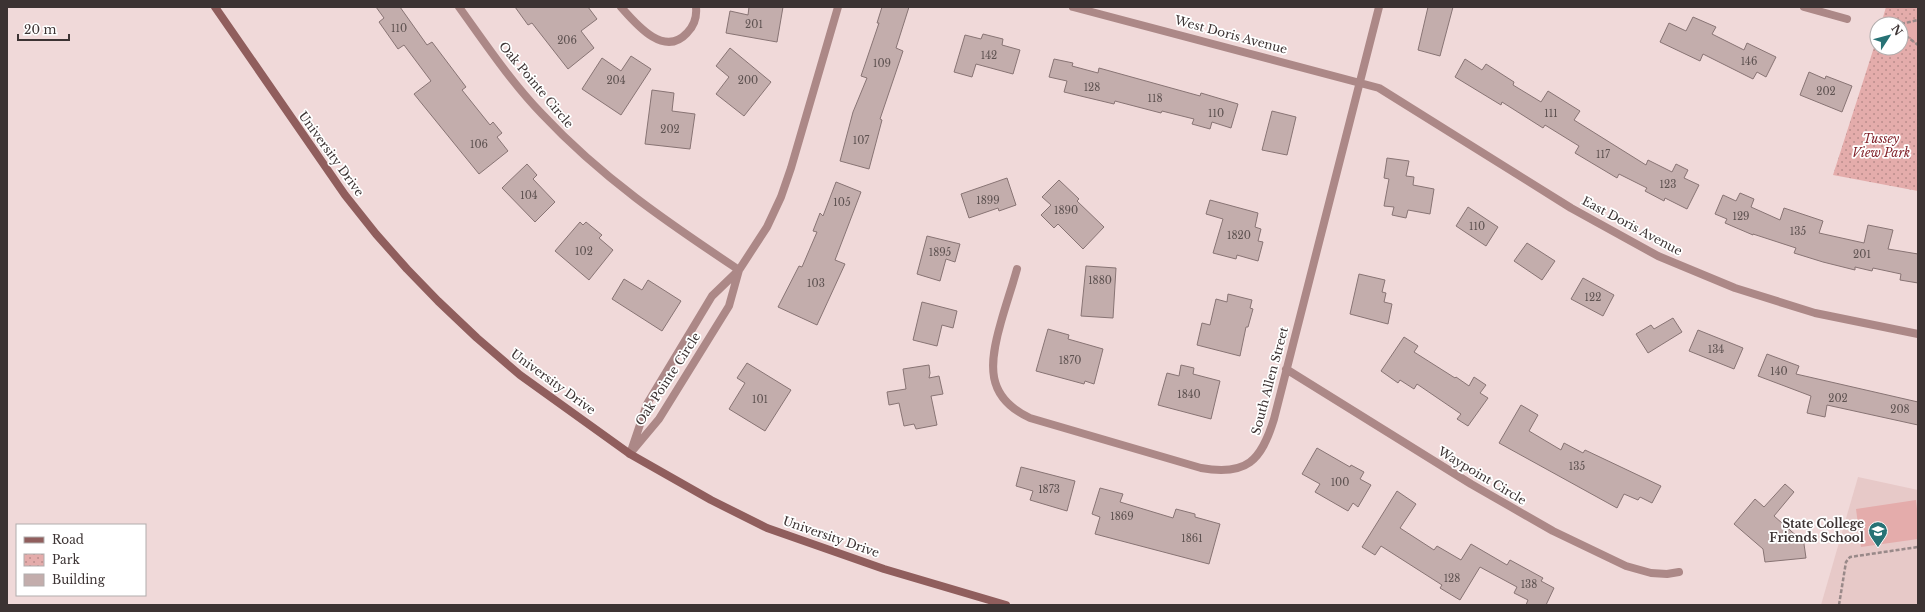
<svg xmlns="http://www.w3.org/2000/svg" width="1925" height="612" viewBox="0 0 1925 612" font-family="'Libre Baskerville',serif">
  <defs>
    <pattern id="park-dots" width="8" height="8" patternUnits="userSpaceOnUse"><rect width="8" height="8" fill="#e4acab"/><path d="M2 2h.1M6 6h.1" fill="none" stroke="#ba8d8c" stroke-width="1.8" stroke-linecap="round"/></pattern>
  </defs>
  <rect width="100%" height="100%" fill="#f0d9d9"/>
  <path fill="#e7c9c8" d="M 1858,477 L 1918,490 L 1918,605 L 1821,605 Z"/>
  <path fill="url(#park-dots)" d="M 1886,7 L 1918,7 L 1918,191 L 1833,175 L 1877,38 L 1877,48 L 1901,48 L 1901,24 L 1881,24 Z"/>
  <path fill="#e4acab" d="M 1918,22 L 1916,40 L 1901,29 L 1901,25 Z
    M 1916,500 L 1918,518 L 1918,539 L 1861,547 L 1856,509 Z"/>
  <path fill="#c3adac" stroke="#887474" d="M 376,7 L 400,7 L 427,45 L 432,42 L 466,87 L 462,90 L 490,125 L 493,122 L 502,133 L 497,137 L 508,151 L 479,174 L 414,94 L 431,81 L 404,45 L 398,49 L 379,22 L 384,18 Z
    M 515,7 L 588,7 L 597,19 L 581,31 L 594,48 L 568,69 L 532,23 L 528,25 Z
    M 749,7 L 783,7 L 777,42 L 726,33 L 730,11 L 748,15 Z
    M 882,7 L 909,7 L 896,48 L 903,51 L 880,119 L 882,120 L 869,169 L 840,161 L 853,112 L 867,78 L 861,76 L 879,23 L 877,23 Z
    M 1428,7 L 1453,7 L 1440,56 L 1418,50 Z
    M 1693,17 L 1716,27 L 1712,34 L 1744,50 L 1747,43 L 1776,57 L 1766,77 L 1757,72 L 1753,79 L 1703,54 L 1700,61 L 1660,42 L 1669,23 L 1686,31 Z
    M 983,34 L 1003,39 L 1002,45 L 1020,50 L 1013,74 L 976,64 L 972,77 L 954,72 L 965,35 L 981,39 Z
    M 730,48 L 771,82 L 744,116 L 716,94 L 729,77 L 716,66 Z
    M 631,56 L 651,69 L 621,115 L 582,89 L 602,58 L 621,71 Z
    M 1054,59 L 1073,63 L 1072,66 L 1098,73 L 1099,68 L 1200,96 L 1201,93 L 1238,104 L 1231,128 L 1212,122 L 1210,129 L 1192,124 L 1194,119 L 1162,111 L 1161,113 L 1115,101 L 1114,104 L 1064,92 L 1067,81 L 1049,77 Z
    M 1465,59 L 1482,70 L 1486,64 L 1514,82 L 1513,85 L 1541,102 L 1548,91 L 1580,111 L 1574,120 L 1646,165 L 1648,160 L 1672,172 L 1676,164 L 1688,170 L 1684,178 L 1699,185 L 1687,209 L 1665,198 L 1664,201 L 1645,191 L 1647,188 L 1619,174 L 1617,178 L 1575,153 L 1579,146 L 1545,125 L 1543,128 L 1502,102 L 1501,105 L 1455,77 Z
    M 1809,72 L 1825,79 L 1826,76 L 1852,86 L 1842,112 L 1800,95 Z
    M 652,90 L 674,93 L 672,111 L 695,114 L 690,149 L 645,144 Z
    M 1272,111 L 1296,117 L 1287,155 L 1262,150 Z
    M 1387,158 L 1409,161 L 1406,176 L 1414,177 L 1413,185 L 1434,189 L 1430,214 L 1408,210 L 1406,218 L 1392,215 L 1394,207 L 1384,206 L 1389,179 L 1384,178 Z
    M 527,164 L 537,175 L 533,179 L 555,202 L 535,222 L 502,188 Z
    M 1007,178 L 1016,205 L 999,211 L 998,208 L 969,218 L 961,194 Z
    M 1059,180 L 1079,199 L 1077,201 L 1104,227 L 1083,249 L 1058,224 L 1054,228 L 1041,215 L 1051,205 L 1042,197 Z
    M 836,182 L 861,192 L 835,260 L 845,264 L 817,325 L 778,307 L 799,266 L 802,267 L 817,232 L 813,231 L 820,213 L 823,216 Z
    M 1740,193 L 1754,199 L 1751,207 L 1780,220 L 1784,208 L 1823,221 L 1819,233 L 1864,243 L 1868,225 L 1893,230 L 1888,249 L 1918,254 L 1918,283 L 1900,280 L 1901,274 L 1873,268 L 1872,271 L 1855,267 L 1855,270 L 1823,262 L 1794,253 L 1796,248 L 1753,234 L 1753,235 L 1725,223 L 1727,219 L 1715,214 L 1723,195 L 1736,201 Z
    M 1210,200 L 1258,213 L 1255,227 L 1261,229 L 1258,241 L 1263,242 L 1258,261 L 1237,255 L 1236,259 L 1213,253 L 1223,219 L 1206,214 Z
    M 1468,207 L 1498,227 L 1486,246 L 1456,226 Z
    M 580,222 L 583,225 L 586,222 L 602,235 L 599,238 L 613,250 L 589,280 L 555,251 Z
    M 927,236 L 960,244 L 955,262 L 946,259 L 940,281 L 917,274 Z
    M 1527,243 L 1555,261 L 1542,280 L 1514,261 Z
    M 1086,266 L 1116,268 L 1113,318 L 1081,316 Z
    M 1359,274 L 1385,280 L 1382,292 L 1386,293 L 1384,302 L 1392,304 L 1388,324 L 1350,314 Z
    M 1583,278 L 1614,295 L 1603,316 L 1571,299 Z
    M 624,279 L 642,290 L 648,280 L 681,301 L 662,331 L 612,299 Z
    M 1228,294 L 1252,300 L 1250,308 L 1253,309 L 1248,327 L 1246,327 L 1240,356 L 1197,345 L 1202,323 L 1210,325 L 1216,299 L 1227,302 Z
    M 922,302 L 957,311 L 953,328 L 942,325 L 937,346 L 913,340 Z
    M 1673,318 L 1682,332 L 1648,353 L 1636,334 L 1651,325 L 1654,329 Z
    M 1048,329 L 1069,335 L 1068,339 L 1103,349 L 1094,384 L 1085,381 L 1084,384 L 1036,371 Z
    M 1698,330 L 1743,348 L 1734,369 L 1689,351 Z
    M 1404,337 L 1418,346 L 1414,352 L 1455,378 L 1456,377 L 1469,386 L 1474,377 L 1486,385 L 1480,393 L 1488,398 L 1468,426 L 1457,419 L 1461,414 L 1417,384 L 1414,389 L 1400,380 L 1398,383 L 1381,371 Z
    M 1767,354 L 1799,366 L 1796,374 L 1918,402 L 1918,425 L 1827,405 L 1825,417 L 1807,413 L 1811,396 L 1758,376 Z
    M 747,363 L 791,390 L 765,431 L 729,409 L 745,383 L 737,378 Z
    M 929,365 L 930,373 L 929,378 L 939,376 L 943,394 L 931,396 L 937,425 L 916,429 L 914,424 L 904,426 L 899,403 L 889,405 L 887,392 L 906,389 L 903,369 Z
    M 1181,365 L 1194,368 L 1193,374 L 1220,381 L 1211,419 L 1158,405 L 1167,373 L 1179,376 Z
    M 1521,405 L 1538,415 L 1529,431 L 1561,450 L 1564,443 L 1583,453 L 1585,450 L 1661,486 L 1652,503 L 1640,497 L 1638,500 L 1624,494 L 1617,508 L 1499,443 Z
    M 1317,448 L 1350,467 L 1351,465 L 1364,472 L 1360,479 L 1371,485 L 1358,507 L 1353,503 L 1348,511 L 1315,492 L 1320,484 L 1302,474 Z
    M 1021,467 L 1075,481 L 1067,511 L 1030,500 L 1033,491 L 1016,486 Z
    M 1785,484 L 1794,492 L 1774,516 L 1799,538 L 1803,537 L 1806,558 L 1765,562 L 1763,549 L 1734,524 L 1755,499 L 1764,507 Z
    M 1100,488 L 1123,494 L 1120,502 L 1173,518 L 1176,509 L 1195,514 L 1195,517 L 1220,524 L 1209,564 L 1095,534 L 1100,517 L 1092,514 Z
    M 1397,491 L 1416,504 L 1400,528 L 1434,550 L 1437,546 L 1461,560 L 1471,544 L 1507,565 L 1510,560 L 1543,578 L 1541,581 L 1554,588 L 1546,605 L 1526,605 L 1528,600 L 1514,593 L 1517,587 L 1480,567 L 1460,600 L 1440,588 L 1442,585 L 1381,546 L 1375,555 L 1362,547 Z"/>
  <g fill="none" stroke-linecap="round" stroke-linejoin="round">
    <path stroke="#998989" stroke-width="2.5" stroke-dasharray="4 2" stroke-linecap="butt" d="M 1879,22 L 1886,24
      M 1901,24 L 1918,20
      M 1901,32 L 1918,45
      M 1839,605 L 1846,562 L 1850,557 L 1918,547"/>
    <path stroke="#ac8887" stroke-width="8" d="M 459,7 C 485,43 511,82 542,114 C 602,178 667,222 739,270
      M 621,7 C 636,24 664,58 687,33 C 694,26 697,17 696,7
      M 1073,7 L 1379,88 L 1571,208 L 1658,256 L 1735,288 L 1815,313 L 1918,334
      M 1804,7 L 1847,19
      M 1017,269 C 1012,287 1006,304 1001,322 C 989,364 985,397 1030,418 L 1201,468 C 1247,476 1261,461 1274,419 L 1379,7
      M 1286,369 L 1471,484 L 1553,531 L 1626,566 L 1651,573 L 1667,574 L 1679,572
      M 633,450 L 659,419 L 729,306 L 739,270
      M 630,454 L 647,404 L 712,296 L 739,270 L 767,227 L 781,197 L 791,168 L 838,7"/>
    <path stroke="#905e5d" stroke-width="8" d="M 215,7 L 345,195 L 376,234 L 407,269 L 438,301 L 477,338 L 520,375 L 630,454 L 711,500 L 767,528 L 884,569 L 1006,605"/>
  </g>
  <defs>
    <g id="school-pin" transform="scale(1)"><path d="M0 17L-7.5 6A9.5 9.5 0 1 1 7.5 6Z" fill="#277275" stroke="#fff"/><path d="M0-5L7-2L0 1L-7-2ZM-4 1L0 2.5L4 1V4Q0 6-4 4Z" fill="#fff"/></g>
  </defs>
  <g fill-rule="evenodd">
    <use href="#school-pin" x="1878" y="531"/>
  </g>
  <g text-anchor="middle" stroke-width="3.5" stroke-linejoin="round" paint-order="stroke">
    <g font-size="10" fill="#5e5251">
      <text x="754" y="28">201</text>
      <text x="399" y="32">110</text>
      <text x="567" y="44">206</text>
      <text x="989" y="59">142</text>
      <text x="1749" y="65">146</text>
      <text x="882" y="67">109</text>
      <text x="616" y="84">204</text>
      <text x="748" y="84">200</text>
      <text x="1092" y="91">128</text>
      <text x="1826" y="95">202</text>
      <text x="1155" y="102">118</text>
      <text x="1216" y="117">110</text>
      <text x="1551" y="117">111</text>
      <text x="670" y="133">202</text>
      <text x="861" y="144">107</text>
      <text x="479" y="148">106</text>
      <text x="1603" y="158">117</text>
      <text x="1668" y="188">123</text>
      <text x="529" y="199">104</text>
      <text x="988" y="204">1899</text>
      <text x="842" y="206">105</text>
      <text x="1066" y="214">1890</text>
      <text x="1741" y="220">129</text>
      <text x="1477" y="230">110</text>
      <text x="1798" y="235">135</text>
      <text x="1239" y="239">1820</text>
      <text x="584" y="255">102</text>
      <text x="940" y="256">1895</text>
      <text x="1862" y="258">201</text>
      <text x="1100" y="284">1880</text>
      <text x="816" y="287">103</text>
      <text x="1593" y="301">122</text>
      <text x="1716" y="353">134</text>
      <text x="1070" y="364">1870</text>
      <text x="1779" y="375">140</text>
      <text x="1189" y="398">1840</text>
      <text x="1838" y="402">202</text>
      <text x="760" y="403">101</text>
      <text x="1900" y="413">208</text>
      <text x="1577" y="470">135</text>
      <text x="1340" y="486">100</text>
      <text x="1049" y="493">1873</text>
      <text x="1122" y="520">1869</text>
      <text x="1192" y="542">1861</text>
      <text x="1452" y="582">128</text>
      <text x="1529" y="588">138</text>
    </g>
    <g font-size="12" fill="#3c3333" stroke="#fff">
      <text transform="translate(1231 35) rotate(15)" y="4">West Doris Avenue</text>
      <text transform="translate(536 85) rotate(50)" y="4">Oak Pointe Circle</text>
      <text transform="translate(331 154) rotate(54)" y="4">University Drive</text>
      <text transform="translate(1632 226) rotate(28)" y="4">East Doris Avenue</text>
      <text transform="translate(668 379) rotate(-57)" y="4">Oak Pointe Circle</text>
      <text transform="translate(1270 381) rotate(-75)" y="4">South Allen Street</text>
      <text transform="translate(553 382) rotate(36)" y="4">University Drive</text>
      <text transform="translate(1482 476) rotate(31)" y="4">Waypoint Circle</text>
      <text transform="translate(831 537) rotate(19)" y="4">University Drive</text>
    </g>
    <g font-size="12" font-style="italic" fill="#83252d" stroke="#fff">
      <text x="1881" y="143">Tussey<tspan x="1881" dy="14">View Park</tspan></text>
    </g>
    <g font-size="12" font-weight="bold" fill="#3c3333" stroke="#fff" text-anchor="end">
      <text x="1864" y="528">State College<tspan x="1864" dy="14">Friends School</tspan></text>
    </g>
  </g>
  <rect width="1925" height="612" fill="none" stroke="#3c3333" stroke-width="16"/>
  <rect x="16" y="524" width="130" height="72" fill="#ffffff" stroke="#b1adad"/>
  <rect x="24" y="537" width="20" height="6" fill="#905e5d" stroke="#b1adad"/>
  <text x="52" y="544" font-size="12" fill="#3c3333">Road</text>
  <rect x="24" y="554" width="20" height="12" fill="url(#park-dots)" stroke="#b1adad"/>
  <text x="52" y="564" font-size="12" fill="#3c3333">Park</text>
  <rect x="24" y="574" width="20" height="12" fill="#c3adac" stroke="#b1adad"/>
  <text x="52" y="584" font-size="12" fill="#3c3333">Building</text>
  <g transform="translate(1889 36) rotate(54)"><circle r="19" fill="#ffffff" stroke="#b1adad"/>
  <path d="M0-3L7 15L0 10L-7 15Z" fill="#277275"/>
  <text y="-6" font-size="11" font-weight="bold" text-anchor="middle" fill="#3c3333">N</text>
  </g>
  <path d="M18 34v6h51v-6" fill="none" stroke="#3c3333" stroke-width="2"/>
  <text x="24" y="34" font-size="12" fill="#3c3333" stroke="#ffffff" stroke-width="3" paint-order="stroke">20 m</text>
</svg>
